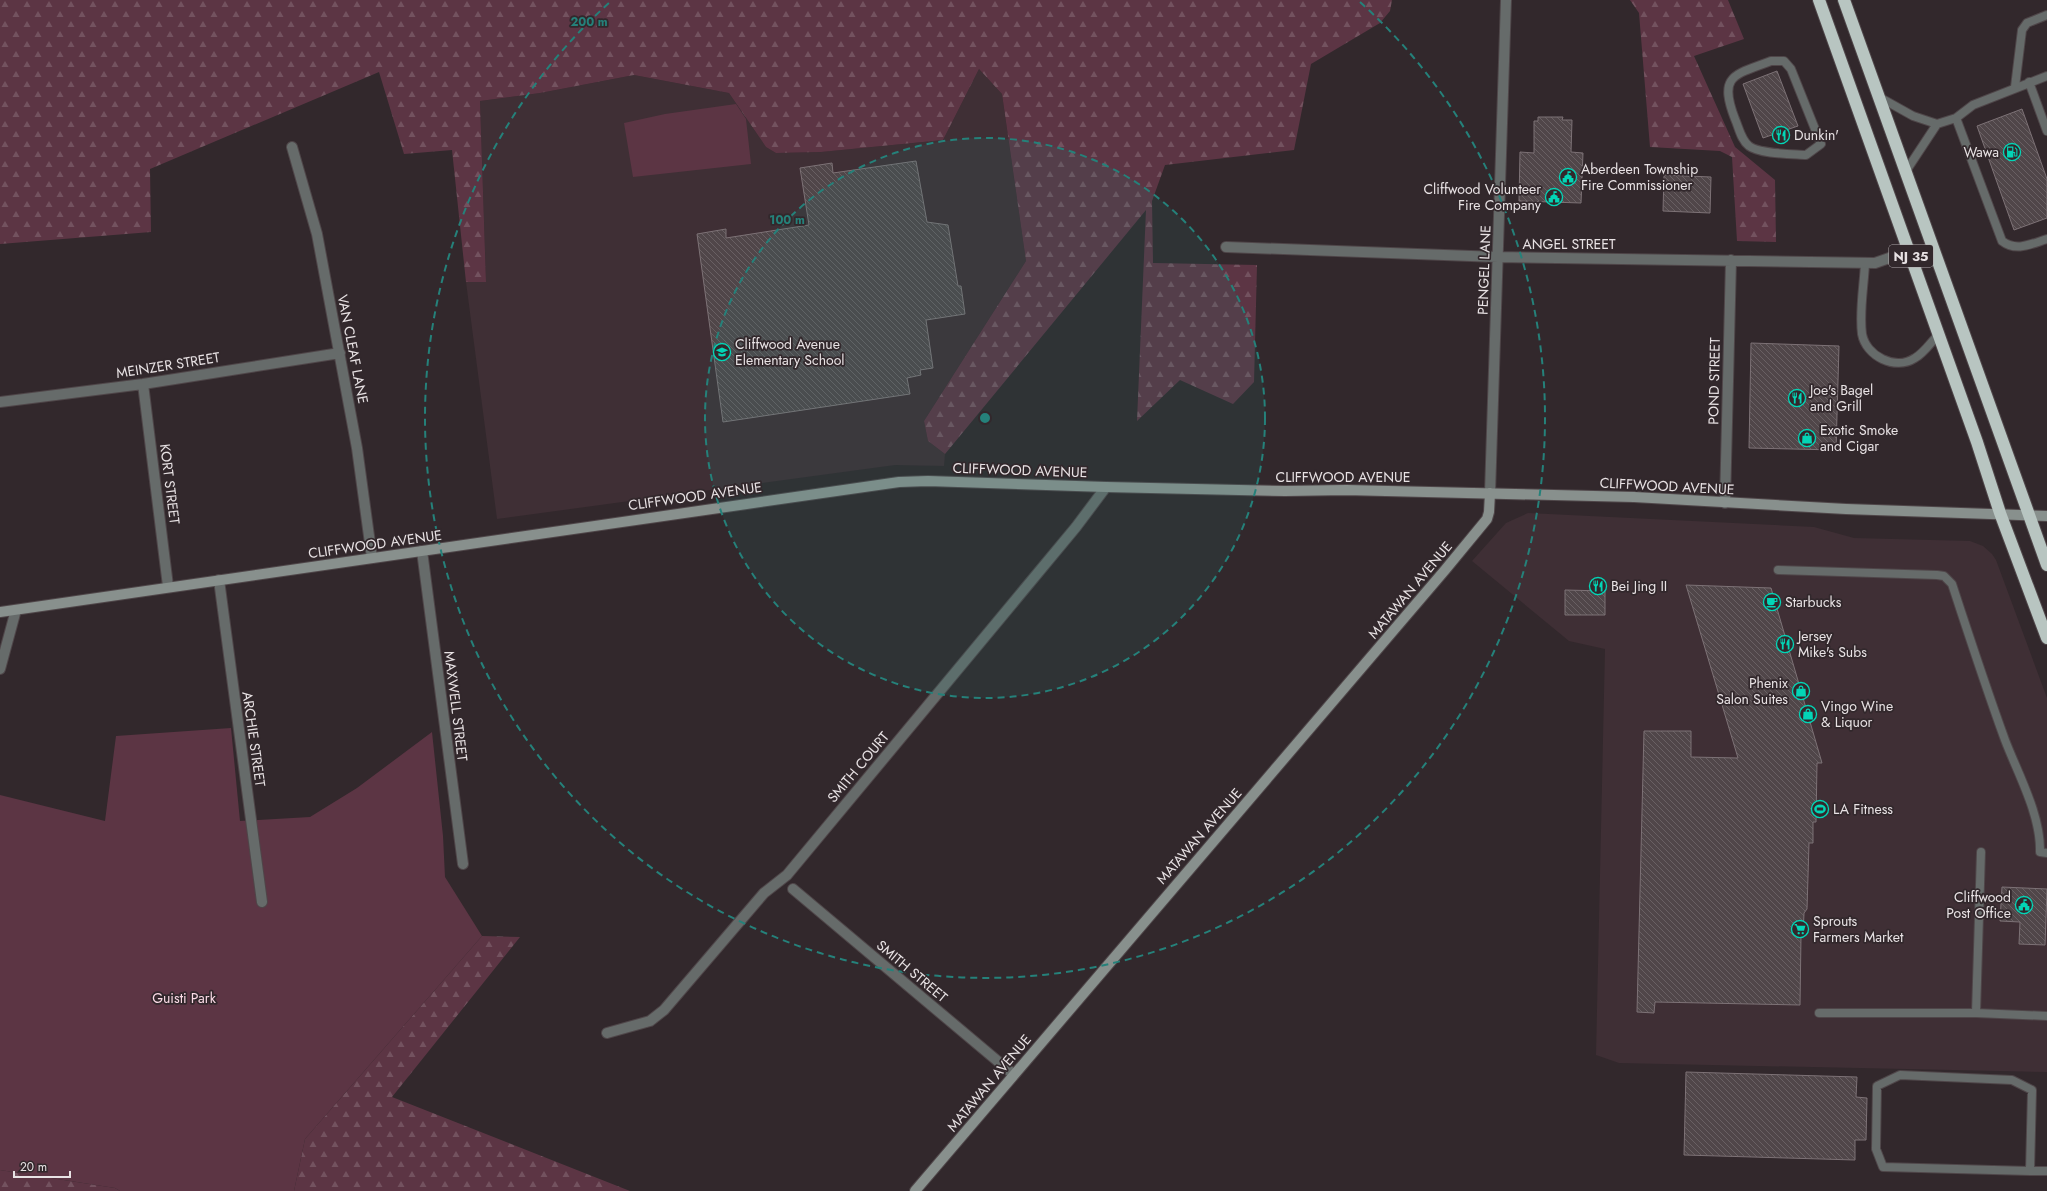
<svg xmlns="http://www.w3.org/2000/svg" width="2047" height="1191" viewBox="0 0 2047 1191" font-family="Jost,sans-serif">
  <defs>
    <pattern id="forest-firs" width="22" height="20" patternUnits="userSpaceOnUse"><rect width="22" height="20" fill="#5c3544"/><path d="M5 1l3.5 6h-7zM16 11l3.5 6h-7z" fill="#73525f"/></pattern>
    <pattern id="building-back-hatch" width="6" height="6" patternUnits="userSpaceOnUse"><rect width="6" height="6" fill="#504649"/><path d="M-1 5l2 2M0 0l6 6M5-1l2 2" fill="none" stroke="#696063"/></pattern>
  </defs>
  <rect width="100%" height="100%" fill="#32282c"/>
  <path fill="#3f2f35" d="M 979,69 L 1002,94 L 1026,261 L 924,421 L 928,441 L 945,454 L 944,466 L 895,465 L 497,519 L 466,282 L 486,281 L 480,101 L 540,93 L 634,75 L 729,93 L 766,147 L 776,153 L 821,152 L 943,140 Z
    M 1528,513 L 1814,527 L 1854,538 L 1970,541 L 1983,546 L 1992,554 L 1996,560 L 2047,698 L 2047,1072 L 1619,1063 L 1596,1055 L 1605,649 L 1569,641 L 1472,561 L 1506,523 Z"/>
  <path fill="url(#forest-firs)" d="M 0,0 L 1392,0 L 1390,11 L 1380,23 L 1311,64 L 1294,150 L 1165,165 L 1152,201 L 1153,263 L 1257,265 L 1254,382 L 1233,404 L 1180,380 L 1137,421 L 1146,210 L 945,454 L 928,441 L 924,421 L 1026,261 L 1002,94 L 979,69 L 943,140 L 821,152 L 776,153 L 766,147 L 729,93 L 634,75 L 540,93 L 480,101 L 486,282 L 466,282 L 452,150 L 404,154 L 379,72 L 150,169 L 151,232 L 0,244 Z
    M 1630,0 L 1728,0 L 1744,39 L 1694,56 L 1735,147 L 1775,180 L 1776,242 L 1737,241 L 1732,157 L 1720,151 L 1650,147 L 1639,13 Z
    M 482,936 L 520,937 L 392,1097 L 630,1191 L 294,1191 L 305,1139 Z
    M 0,1170 L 115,1188 L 120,1191 L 0,1191 Z"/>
  <path fill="#5c3544" d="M 736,104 L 746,119 L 751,164 L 633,177 L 624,123 L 665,114 Z
    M 231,728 L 240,821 L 310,817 L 357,788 L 432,732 L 443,836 L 445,877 L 482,936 L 305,1139 L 294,1191 L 120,1191 L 115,1188 L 0,1170 L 0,795 L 105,821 L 116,736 Z"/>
  <path fill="url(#building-back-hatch)" stroke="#7d7276" d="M 1777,71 L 1798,126 L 1763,138 L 1743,84 Z
    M 2022,109 L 2047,179 L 2047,218 L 2014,230 L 1977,126 Z
    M 1538,117 L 1563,117 L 1562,120 L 1572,120 L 1571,152 L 1583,153 L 1581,203 L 1519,201 L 1520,152 L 1534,153 L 1534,121 L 1538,121 Z
    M 916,161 L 927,222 L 948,225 L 958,286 L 961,286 L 965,314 L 926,320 L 933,368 L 920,370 L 921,375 L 907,378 L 910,394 L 723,422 L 697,234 L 726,229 L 726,238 L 809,225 L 800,168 L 832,163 L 833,173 Z
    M 1664,175 L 1711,177 L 1710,213 L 1663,211 Z
    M 1751,343 L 1839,346 L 1836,450 L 1749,448 Z
    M 1686,585 L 1771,588 L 1822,763 L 1817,763 L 1816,822 L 1813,822 L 1813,843 L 1809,843 L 1807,909 L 1804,913 L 1803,936 L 1801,936 L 1800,1005 L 1655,1002 L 1654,1013 L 1637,1012 L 1644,731 L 1691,731 L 1691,757 L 1738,758 Z
    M 1565,590 L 1605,591 L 1605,615 L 1565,615 Z
    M 2002,887 L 2047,889 L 2045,945 L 2019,944 L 2020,922 L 2000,921 Z
    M 1686,1072 L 1857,1077 L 1856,1097 L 1867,1098 L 1866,1140 L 1855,1140 L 1855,1160 L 1684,1155 Z"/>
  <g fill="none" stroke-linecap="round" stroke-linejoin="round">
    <g stroke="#4f4649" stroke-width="10">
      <path id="lane" d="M 1771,61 L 1784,61 L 1791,69 L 1821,144 L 1806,155 C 1793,154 1759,154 1749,146 C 1741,140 1739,128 1735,119 C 1718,75 1734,75 1771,61 Z
        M 2029,82 L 2047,131
        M 2015,87 L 2022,30 L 2027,23 L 2047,15
        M 1879,97 L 1913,116 L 1937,124 L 1956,118 L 1973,105 L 2047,76
        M 1956,118 L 2002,241 C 2016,252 2031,244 2047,239
        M 1906,171 L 1937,124
        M 1865,263 C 1864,286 1859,311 1862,334 C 1866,356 1895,371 1915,358 C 1924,353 1931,342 1939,334
        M 1778,570 L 1937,575 L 1944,576 L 1952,584 C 1969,636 1986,688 2005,740 C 2018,774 2041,815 2040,852 L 2047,853
        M 1819,1013 L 1976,1013 L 2047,1016
        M 1976,1013 L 1981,852
        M 2030,1171 L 2032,1090 L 2012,1080 L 1900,1075 L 1877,1086 L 1876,1149 L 1883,1167 L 2030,1171 L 2047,1171"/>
    </g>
    <g stroke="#4f4649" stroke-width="12">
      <path id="street" d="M 292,147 L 317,234 L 357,448 L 372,558
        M 1226,247 L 1498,257 L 1875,263 L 1909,251
        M 143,384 L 168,586
        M 0,402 L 143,384 L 340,353
        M 1490,493 L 1506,0
        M 1725,503 L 1731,260
        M 422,551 L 463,864
        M 219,580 L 262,902
        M 0,669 L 16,610
        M 793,889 L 1013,1074
        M 607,1033 L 650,1021 L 664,1010 L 764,893 L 787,875 L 1076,527 L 1106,487"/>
    </g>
    <g stroke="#4f4649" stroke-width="12">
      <path id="secondary" d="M 0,612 L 899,482 L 928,481 L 1106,487 L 1285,491 L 1346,490 L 1634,497 L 1846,509 L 2047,516
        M 915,1191 L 1445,570 L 1487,519 L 1489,512 L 1490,493"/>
    </g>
    <g stroke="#4f4649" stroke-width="14">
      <path id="highway" d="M 1819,0 L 1977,442 L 2000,513 L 2047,638
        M 1844,0 L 2047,565"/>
    </g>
    <use href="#lane" stroke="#666b6a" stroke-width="8"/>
    <use href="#street" stroke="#666b6a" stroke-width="10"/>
    <use href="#secondary" stroke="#88908d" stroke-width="10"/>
    <use href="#highway" stroke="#b8c5c1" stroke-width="12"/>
  </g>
  <circle cx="985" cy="418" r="280" fill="#25817a" fill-opacity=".12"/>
  <g fill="none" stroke="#25817a" stroke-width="2" stroke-dasharray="7 5">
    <circle cx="985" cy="418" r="280"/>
    <path d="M1360 2A560 560 0 1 1 610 2"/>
  </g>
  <defs>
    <g id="restaurant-ring" transform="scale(0.9)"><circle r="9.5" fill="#32282c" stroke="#03d5b6" stroke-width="1.5"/><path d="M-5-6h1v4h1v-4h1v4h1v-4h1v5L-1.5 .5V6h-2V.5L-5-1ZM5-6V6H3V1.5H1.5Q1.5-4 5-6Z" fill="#03d5b6"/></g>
    <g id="fuel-ring" transform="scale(0.9)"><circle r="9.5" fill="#32282c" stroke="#03d5b6" stroke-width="1.5"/><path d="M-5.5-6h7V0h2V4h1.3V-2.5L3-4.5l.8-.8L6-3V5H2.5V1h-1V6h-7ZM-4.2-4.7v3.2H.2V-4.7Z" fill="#03d5b6"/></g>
    <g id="civic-ring" transform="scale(0.9)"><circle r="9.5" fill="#32282c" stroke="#03d5b6" stroke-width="1.5"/><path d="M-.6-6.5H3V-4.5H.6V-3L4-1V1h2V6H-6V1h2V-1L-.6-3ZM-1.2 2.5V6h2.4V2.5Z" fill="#03d5b6"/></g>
    <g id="school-ring" transform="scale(0.9)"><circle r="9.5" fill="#32282c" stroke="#03d5b6" stroke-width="1.5"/><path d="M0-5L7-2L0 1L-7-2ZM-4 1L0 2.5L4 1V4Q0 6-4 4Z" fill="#03d5b6"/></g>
    <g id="shop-ring" transform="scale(0.9)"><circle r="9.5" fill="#32282c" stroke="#03d5b6" stroke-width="1.5"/><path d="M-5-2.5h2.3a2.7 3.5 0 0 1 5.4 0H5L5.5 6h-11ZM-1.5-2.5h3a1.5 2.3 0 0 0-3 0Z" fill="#03d5b6"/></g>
    <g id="cafe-ring" transform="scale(0.9)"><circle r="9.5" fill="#32282c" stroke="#03d5b6" stroke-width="1.5"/><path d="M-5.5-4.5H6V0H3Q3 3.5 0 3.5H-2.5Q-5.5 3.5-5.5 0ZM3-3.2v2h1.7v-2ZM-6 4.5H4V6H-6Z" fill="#03d5b6"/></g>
    <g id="stadium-ring" transform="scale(0.9)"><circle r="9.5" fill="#32282c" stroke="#03d5b6" stroke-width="1.5"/><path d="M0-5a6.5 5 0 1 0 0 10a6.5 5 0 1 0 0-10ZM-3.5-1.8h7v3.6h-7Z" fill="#03d5b6"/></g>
    <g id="supermarket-ring" transform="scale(0.9)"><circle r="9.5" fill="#32282c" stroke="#03d5b6" stroke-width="1.5"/><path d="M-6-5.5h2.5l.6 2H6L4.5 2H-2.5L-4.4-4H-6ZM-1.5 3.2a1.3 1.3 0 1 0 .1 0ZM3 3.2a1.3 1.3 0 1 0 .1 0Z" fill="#03d5b6"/></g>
  </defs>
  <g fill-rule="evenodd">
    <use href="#restaurant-ring" x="1781" y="135"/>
    <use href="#fuel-ring" x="2012" y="152"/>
    <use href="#civic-ring" x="1568" y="177"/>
    <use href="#civic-ring" x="1554" y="197"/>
    <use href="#school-ring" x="722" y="352"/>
    <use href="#restaurant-ring" x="1797" y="398"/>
    <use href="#shop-ring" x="1807" y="438"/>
    <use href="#restaurant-ring" x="1598" y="586"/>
    <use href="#cafe-ring" x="1772" y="602"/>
    <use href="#restaurant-ring" x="1785" y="644"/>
    <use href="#shop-ring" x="1801" y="691"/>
    <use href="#shop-ring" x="1808" y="714"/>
    <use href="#stadium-ring" x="1820" y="809"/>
    <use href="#civic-ring" x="2024" y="905"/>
    <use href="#supermarket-ring" x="1800" y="929"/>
  </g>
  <g text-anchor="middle" stroke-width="3.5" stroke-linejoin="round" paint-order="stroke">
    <rect fill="#32282c" stroke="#b1aaad" stroke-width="1" x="1889" y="245" width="44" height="22" rx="3"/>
    <g font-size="13" font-weight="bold" fill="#e8e2e4">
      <text x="1911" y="261">NJ 35</text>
    </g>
    <g font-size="14" fill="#e8e2e4" stroke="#32282c" text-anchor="start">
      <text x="1794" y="140">Dunkin'</text>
      <text x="1999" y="157" text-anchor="end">Wawa</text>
      <text x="1581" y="174">Aberdeen Township<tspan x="1581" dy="16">Fire Commissioner</tspan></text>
      <text x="1541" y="194" text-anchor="end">Cliffwood Volunteer<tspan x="1541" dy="16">Fire Company</tspan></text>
      <text x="735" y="349">Cliffwood Avenue<tspan x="735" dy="16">Elementary School</tspan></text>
      <text x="1810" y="395">Joe's Bagel<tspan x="1810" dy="16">and Grill</tspan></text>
      <text x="1820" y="435">Exotic Smoke<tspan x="1820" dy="16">and Cigar</tspan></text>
      <text x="1611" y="591">Bei Jing II</text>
      <text x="1785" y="607">Starbucks</text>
      <text x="1798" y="641">Jersey<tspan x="1798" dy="16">Mike's Subs</tspan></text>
      <text x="1788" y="688" text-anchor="end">Phenix<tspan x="1788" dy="16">Salon Suites</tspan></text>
      <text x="1821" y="711">Vingo Wine<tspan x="1821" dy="16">&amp; Liquor</tspan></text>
      <text x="1833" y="814">LA Fitness</text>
      <text x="2011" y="902" text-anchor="end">Cliffwood<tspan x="2011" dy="16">Post Office</tspan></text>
      <text x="1813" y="926">Sprouts<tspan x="1813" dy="16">Farmers Market</tspan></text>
    </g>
    <g font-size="14" fill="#e8e2e4" stroke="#32282c">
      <text x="1569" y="249">ANGEL STREET</text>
      <text transform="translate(1484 270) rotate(-88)" y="5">PENGEL LANE</text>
      <text transform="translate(353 349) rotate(79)" y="5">VAN CLEAF LANE</text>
      <text transform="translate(168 365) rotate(-9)" y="5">MEINZER STREET</text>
      <text transform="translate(1714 381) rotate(-89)" y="5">POND STREET</text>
      <text transform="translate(1020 470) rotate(2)" y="5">CLIFFWOOD AVENUE</text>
      <text x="1343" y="482">CLIFFWOOD AVENUE</text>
      <text transform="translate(170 484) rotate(83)" y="5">KORT STREET</text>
      <text transform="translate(1667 486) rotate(3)" y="5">CLIFFWOOD AVENUE</text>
      <text transform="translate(695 496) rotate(-8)" y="5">CLIFFWOOD AVENUE</text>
      <text transform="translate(375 544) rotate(-8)" y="5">CLIFFWOOD AVENUE</text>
      <text transform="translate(1410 590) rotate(-50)" y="5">MATAWAN AVENUE</text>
      <text transform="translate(456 706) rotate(83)" y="5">MAXWELL STREET</text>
      <text transform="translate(254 739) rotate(82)" y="5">ARCHIE STREET</text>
      <text transform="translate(858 767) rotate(-50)" y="5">SMITH COURT</text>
      <text transform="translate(1199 836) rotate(-49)" y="5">MATAWAN AVENUE</text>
      <text transform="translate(912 971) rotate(40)" y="5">SMITH STREET</text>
      <text transform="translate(989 1083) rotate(-50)" y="5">MATAWAN AVENUE</text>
    </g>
    <g font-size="14" fill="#fbdae6" stroke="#32282c">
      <text x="184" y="1003">Guisti Park</text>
    </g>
  </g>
  <circle cx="985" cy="418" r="6" fill="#25817a" stroke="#32282c" stroke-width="2"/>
  <g font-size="12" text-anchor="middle" font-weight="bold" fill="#25817a" stroke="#32282c" stroke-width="3.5" stroke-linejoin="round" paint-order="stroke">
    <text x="589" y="26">200 m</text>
    <text x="787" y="224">100 m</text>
  </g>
  <path d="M14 1171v6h56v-6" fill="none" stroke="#e8e2e4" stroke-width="2"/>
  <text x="20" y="1171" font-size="12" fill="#e8e2e4" stroke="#32282c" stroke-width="3" paint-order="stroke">20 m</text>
</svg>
